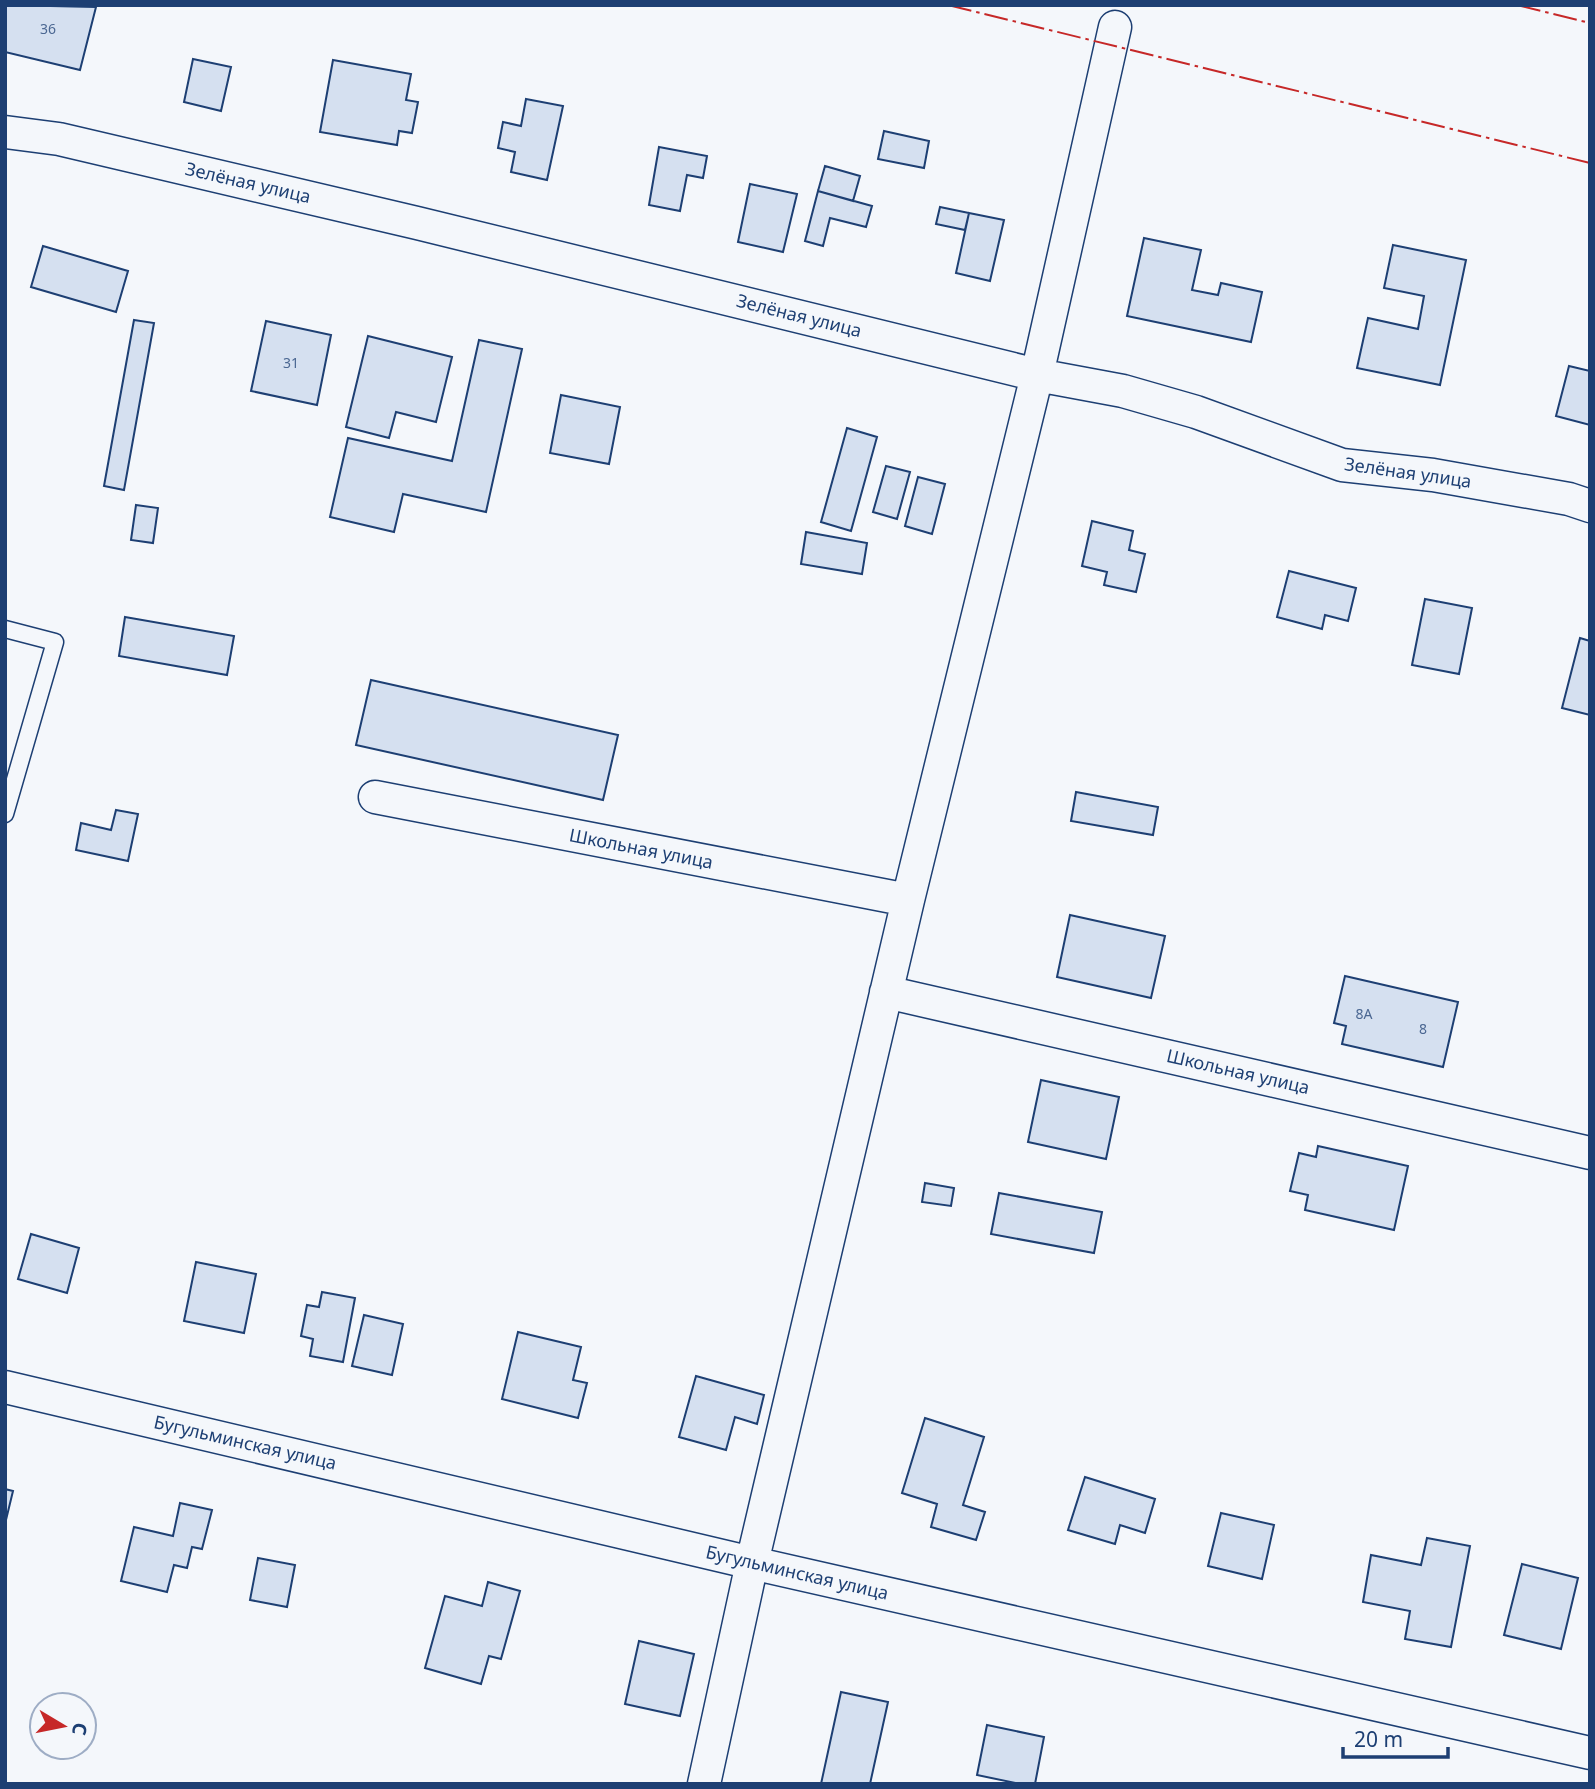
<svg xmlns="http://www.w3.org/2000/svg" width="1595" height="1789" viewBox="0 0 1595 1789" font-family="'Noto Sans',sans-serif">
  <rect width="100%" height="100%" fill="#f4f7fb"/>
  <path fill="#d5e0f0" stroke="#1d3f73" stroke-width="2" d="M 5,5 L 96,7 L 80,70 L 5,52 Z
    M 193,59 L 231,67 L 221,111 L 184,102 Z
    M 333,60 L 411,74 L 406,100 L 418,102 L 412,133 L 399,131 L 397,145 L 320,132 Z
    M 526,99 L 563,106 L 547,180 L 511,172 L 515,152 L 498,148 L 503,122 L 521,126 Z
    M 884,131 L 929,141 L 924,168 L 878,159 Z
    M 659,147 L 707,156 L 703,178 L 687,175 L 680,211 L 649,205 Z
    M 825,166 L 860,176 L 853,201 L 818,191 Z
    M 750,184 L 797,194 L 783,252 L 738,242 Z
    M 818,191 L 872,206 L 866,227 L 830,218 L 823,246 L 805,241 Z
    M 940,207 L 969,213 L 965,230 L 936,224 Z
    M 969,213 L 1004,220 L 990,281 L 956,273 Z
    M 1144,238 L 1201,250 L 1192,290 L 1218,295 L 1221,283 L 1262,292 L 1251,342 L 1127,316 Z
    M 1393,245 L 1466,260 L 1440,385 L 1357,368 L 1368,318 L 1418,329 L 1424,296 L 1384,288 Z
    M 43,246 L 128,271 L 116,312 L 31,287 Z
    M 134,320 L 154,323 L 124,490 L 104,486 Z
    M 266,321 L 331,335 L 317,405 L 251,391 Z
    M 368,336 L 452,357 L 436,422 L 396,412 L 389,438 L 346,427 Z
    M 479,340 L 522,349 L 486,512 L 403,494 L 394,532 L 330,517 L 348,438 L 452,461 Z
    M 1569,366 L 1590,371 L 1590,425 L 1556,416 Z
    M 561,395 L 620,407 L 609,464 L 550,453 Z
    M 847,428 L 877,437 L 851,531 L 821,522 Z
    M 886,466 L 910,472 L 897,519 L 873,512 Z
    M 918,477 L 945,484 L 932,534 L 905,526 Z
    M 136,505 L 158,508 L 153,543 L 131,540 Z
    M 1092,521 L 1133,531 L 1129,550 L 1145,554 L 1136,592 L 1104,585 L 1107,572 L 1082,566 Z
    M 806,532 L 867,543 L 862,574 L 801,564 Z
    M 1289,571 L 1356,588 L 1348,621 L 1325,615 L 1322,629 L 1277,617 Z
    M 1425,599 L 1472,608 L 1459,674 L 1412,665 Z
    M 125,617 L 234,636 L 227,675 L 119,656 Z
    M 1580,638 L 1590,641 L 1590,715 L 1562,708 Z
    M 371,680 L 618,735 L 603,800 L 356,745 Z
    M 1076,792 L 1158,807 L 1153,835 L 1071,821 Z
    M 116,810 L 138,814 L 128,861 L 76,850 L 81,823 L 111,830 Z
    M 1070,915 L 1165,936 L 1151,998 L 1057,977 Z
    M 1345,976 L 1458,1002 L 1443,1067 L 1342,1044 L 1346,1026 L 1334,1023 Z
    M 1041,1080 L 1119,1097 L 1106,1159 L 1028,1142 Z
    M 1318,1146 L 1408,1166 L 1394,1230 L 1305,1210 L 1308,1195 L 1290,1191 L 1299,1153 L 1316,1157 Z
    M 925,1183 L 954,1188 L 951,1206 L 922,1202 Z
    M 999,1193 L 1102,1212 L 1094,1253 L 991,1234 Z
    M 31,1234 L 79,1248 L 67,1293 L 18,1279 Z
    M 196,1262 L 256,1274 L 244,1333 L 184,1321 Z
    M 322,1292 L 355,1298 L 343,1362 L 310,1356 L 313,1339 L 301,1336 L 307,1305 L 319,1307 Z
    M 364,1315 L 403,1324 L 392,1375 L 352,1366 Z
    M 518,1332 L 581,1347 L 573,1380 L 587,1383 L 578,1418 L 502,1399 Z
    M 696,1376 L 764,1395 L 757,1424 L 735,1417 L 726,1450 L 679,1437 Z
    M 925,1418 L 984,1437 L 963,1505 L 985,1512 L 976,1540 L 931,1527 L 937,1504 L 902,1493 Z
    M 1085,1477 L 1155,1499 L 1145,1533 L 1120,1525 L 1115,1544 L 1068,1530 Z
    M 5,1489 L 13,1491 L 5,1524 Z
    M 180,1503 L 212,1510 L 202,1549 L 192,1547 L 187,1568 L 174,1565 L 167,1592 L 121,1581 L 134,1527 L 173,1536 Z
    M 1221,1513 L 1274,1525 L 1262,1579 L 1208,1566 Z
    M 1427,1538 L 1470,1546 L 1451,1647 L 1405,1639 L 1410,1611 L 1363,1602 L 1371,1555 L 1421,1565 Z
    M 258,1558 L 295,1565 L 287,1607 L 250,1600 Z
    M 1522,1564 L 1578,1578 L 1561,1649 L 1504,1635 Z
    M 488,1582 L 520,1591 L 501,1659 L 489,1656 L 481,1684 L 425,1668 L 445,1596 L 482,1606 Z
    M 639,1641 L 694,1654 L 680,1716 L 625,1704 Z
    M 841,1692 L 888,1702 L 870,1784 L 821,1784 Z
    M 987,1725 L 1044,1737 L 1035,1784 L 1020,1784 L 977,1775 Z"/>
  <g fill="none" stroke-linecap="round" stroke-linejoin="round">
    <g stroke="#1d3f73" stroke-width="19">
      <path id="lane" d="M 5,629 L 55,642 L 5,814"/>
    </g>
    <g stroke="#1d3f73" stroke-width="35">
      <path id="street" d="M 5,132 L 59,139 L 417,223 L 1037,375 L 1123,391 L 1196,412 L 1342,465 L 1433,475 L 1569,499 L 1590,506
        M 375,797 L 908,900
        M 886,992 L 1590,1153
        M 5,1387 L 752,1563 L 1590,1753
        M 704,1784 L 752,1563 L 908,900 L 1037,375 L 1115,27"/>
    </g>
    <use href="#lane" stroke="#f4f7fb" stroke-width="16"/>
    <use href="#street" stroke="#f4f7fb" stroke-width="32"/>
    <path stroke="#c62828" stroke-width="2" stroke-dasharray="24 5 3.5 5" stroke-linecap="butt" d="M 948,5 L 1590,163
      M 1517,5 L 1590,23"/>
  </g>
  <g text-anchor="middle" stroke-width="5" stroke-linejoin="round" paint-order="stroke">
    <g font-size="14" fill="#4b6792">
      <text x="48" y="34">36</text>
      <text x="291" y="368">31</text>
      <text x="1364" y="1019">8А</text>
      <text x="1423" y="1034">8</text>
    </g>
    <g font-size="18" fill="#1d3f73" stroke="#f4f7fb">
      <text transform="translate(248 183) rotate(13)" y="6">Зелёная улица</text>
      <text transform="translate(799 316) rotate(14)" y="6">Зелёная улица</text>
      <text transform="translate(1408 473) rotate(8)" y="6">Зелёная улица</text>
      <text transform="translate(641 849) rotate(11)" y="6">Школьная улица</text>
      <text transform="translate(1238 1072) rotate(13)" y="6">Школьная улица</text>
      <text transform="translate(245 1443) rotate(13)" y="6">Бугульминская улица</text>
      <text transform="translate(797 1573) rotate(13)" y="6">Бугульминская улица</text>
    </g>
  </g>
  <rect width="1595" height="1789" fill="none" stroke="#1d3f73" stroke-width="14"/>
  <g transform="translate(63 1726) rotate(100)"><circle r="33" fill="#f4f7fb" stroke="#9eadc5" stroke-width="2"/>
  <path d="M0-5L12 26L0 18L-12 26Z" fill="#c62828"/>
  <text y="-10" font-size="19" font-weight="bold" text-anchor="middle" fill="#1d3f73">С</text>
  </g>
  <path d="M1343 1747v10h105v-10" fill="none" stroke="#1d3f73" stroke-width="3.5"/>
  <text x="1354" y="1747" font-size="21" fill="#1d3f73" stroke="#f4f7fb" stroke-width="5" paint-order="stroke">20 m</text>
</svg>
